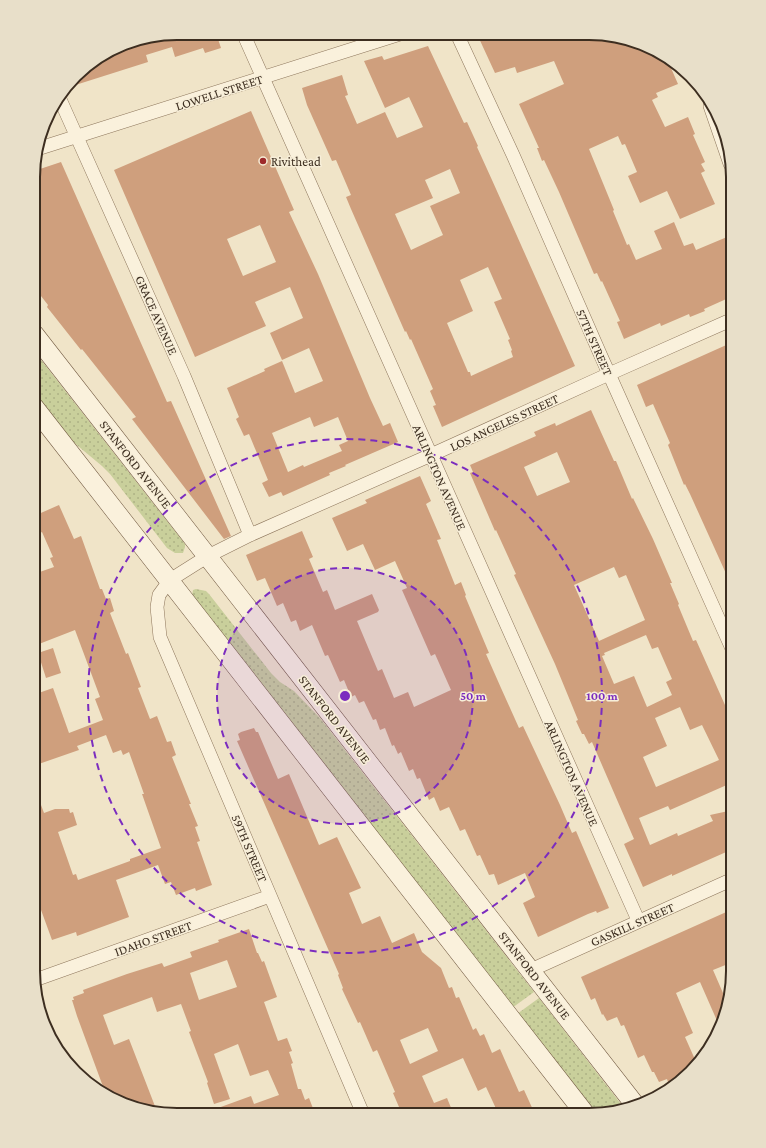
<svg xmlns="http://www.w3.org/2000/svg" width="766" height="1148" viewBox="0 0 766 1148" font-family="'Crimson Pro',serif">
  <defs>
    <pattern id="green-dots" width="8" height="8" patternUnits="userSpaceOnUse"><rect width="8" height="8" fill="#c9cf9b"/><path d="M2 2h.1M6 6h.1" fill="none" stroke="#aeb285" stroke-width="1.8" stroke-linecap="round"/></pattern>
  </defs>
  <rect width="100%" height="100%" fill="#f0e4c8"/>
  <path fill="url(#green-dots)" d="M 34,351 L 185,544 L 185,547 L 183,553 L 175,553 L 167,548 L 110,474 L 102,466 L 66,436 L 34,396 Z
    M 196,589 L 206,591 L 209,594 L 271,673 L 280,682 L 294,691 L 320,718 L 534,992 L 512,1008 L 192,596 L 193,590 Z
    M 539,998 L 624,1108 L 594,1114 L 517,1014 Z"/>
  <path fill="#cf9f7d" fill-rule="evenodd" d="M 177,33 L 216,33 L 221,48 L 205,53 L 203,48 L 175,57 L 172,47 L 146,55 L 148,62 L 66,88 L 82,69 L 131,41 Z
    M 477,34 L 608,34 L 667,59 L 678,84 L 656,93 L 658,97 L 652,100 L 665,127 L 688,117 L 695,134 L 693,135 L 705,162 L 701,164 L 705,171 L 701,173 L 715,204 L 680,219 L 667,191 L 640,203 L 628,176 L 637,172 L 625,144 L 622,145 L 618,136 L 589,149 L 614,210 L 613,211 L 627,245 L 629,244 L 636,260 L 662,249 L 654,231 L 674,222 L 684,246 L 693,243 L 696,250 L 727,237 L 733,251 L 733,296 L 704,309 L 705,311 L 690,317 L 689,314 L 661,326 L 660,323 L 624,339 L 617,322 L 620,321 L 602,281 L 601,282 L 597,273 L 594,274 L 559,192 L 544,160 L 542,161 L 537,148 L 539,148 L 519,104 L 564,84 L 554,61 L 517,73 L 515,67 L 495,73 Z
    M 428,46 L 464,123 L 467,122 L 478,146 L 477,147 L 492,180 L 575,366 L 442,427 L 433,406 L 436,405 L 430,391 L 433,389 L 411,339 L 410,340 L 406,331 L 405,332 L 351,209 L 346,197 L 351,195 L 336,160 L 332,161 L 307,105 L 302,88 L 342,75 L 348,95 L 345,96 L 357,124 L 385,112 L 397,138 L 423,127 L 409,97 L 385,108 L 364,61 L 382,56 L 384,60 ZM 450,169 L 460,193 L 430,206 L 443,235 L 411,250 L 395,214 L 433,198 L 425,180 ZM 488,267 L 502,299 L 494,302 L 510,339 L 508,340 L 512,350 L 511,351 L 513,357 L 471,376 L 470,372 L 468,372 L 447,323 L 473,311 L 460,280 Z
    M 251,111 L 294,210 L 289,212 L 318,274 L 370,398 L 383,426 L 390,423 L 398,442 L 345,465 L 346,466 L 329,473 L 330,475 L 283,496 L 281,492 L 269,497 L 262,483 L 268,480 L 249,434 L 244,436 L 236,419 L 239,417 L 227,388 L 265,371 L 264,369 L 282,361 L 295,393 L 323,381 L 309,348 L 282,360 L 270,333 L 303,318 L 290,287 L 255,302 L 266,326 L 195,357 L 114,170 ZM 260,225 L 276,262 L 243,276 L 227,239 ZM 310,417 L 314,427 L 338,417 L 348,441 L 339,445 L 342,451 L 304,467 L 303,465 L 288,472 L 272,433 Z
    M 61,162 L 167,402 L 171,401 L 231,536 L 224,539 L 132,419 L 136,417 L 82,349 L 81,350 L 47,307 L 48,305 L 34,287 L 34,171 Z
    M 733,342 L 733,589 L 690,494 L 685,484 L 684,485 L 668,445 L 670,443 L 653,404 L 646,407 L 637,385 Z
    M 591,410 L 614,461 L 616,461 L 632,499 L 633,498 L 653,539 L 672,583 L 670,583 L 679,604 L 678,605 L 693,641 L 696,640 L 729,714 L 726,715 L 733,729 L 733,792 L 729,784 L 670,810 L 668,806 L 639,818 L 650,845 L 677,833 L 678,836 L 713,821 L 710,815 L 733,810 L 733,849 L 672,876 L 672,874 L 643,887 L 624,844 L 634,839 L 592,742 L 589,744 L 584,734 L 582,734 L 576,721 L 578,720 L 555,664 L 521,590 L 514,575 L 516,574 L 496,530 L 495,531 L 470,473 L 473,472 L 470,465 L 536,436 L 534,432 L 555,423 L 556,426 ZM 557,452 L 570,482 L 537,496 L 524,467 ZM 614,567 L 619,578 L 626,575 L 645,620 L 599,641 L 574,585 ZM 646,635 L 652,649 L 658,647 L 672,679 L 666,682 L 672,695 L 647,707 L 634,676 L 614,684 L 602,656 L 605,655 L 604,653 ZM 680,707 L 690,730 L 702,725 L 719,760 L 656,787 L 643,757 L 667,746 L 655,718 Z
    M 420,476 L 431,501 L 426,504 L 441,539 L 437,540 L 455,585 L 461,582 L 466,595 L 465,596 L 489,653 L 486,654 L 501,688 L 519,728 L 523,726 L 560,805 L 572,833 L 576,831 L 609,908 L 597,913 L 596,911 L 588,914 L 538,937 L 523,903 L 535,897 L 525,873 L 498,885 L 494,874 L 489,875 L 480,855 L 477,856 L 465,829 L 460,831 L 449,807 L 440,811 L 434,797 L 429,800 L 420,778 L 417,779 L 413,769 L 409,771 L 401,752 L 398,754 L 394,745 L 392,746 L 385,728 L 380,730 L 376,719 L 373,720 L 364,701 L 359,703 L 355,695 L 351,697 L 344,680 L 340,682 L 328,655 L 325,656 L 312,625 L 300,631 L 296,620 L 291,622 L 283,603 L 277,606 L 265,578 L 257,581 L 246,555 L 302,531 L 313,557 L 309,559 L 323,592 L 327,590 L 335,610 L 372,594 L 379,610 L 378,612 L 357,621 L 378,671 L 382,669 L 394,698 L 408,692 L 414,707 L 451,690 L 435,654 L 431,656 L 402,590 L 407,588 L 395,561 L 375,570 L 363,544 L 347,551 L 332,518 L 367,503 L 365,500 Z
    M 59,505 L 74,539 L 81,536 L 100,589 L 102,589 L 106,599 L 110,598 L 114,611 L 110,613 L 126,654 L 128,653 L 141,687 L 138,688 L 150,719 L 157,716 L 167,742 L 171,741 L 176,755 L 172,757 L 191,804 L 189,804 L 198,826 L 195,827 L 200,841 L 197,842 L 212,885 L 196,891 L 195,888 L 176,895 L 171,882 L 165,884 L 158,865 L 116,880 L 129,917 L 77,936 L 76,932 L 52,940 L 33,888 L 33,789 L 35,789 L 44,813 L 55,809 L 69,809 L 70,813 L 73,812 L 77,825 L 58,832 L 73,875 L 76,874 L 78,880 L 130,861 L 130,859 L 161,848 L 142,794 L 144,794 L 129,752 L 123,755 L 121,750 L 113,753 L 106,735 L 77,746 L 79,750 L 33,766 L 33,695 L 53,688 L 69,733 L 103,720 L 95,699 L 100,697 L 75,630 L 39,644 L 34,628 L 34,574 L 54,567 L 50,558 L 53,557 L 42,532 L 34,536 L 34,516 Z
    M 53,648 L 61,673 L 46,678 L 38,653 Z
    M 254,728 L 256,732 L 258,732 L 278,779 L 289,774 L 319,845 L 337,837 L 361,888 L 349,893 L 362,924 L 380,916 L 392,943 L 414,933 L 422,952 L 441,968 L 449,988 L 452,987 L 456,998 L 459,997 L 473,1030 L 476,1028 L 480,1036 L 484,1034 L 492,1053 L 500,1049 L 519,1092 L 524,1090 L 534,1112 L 526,1115 L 499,1115 L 486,1087 L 478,1091 L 463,1058 L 422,1076 L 434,1103 L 447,1098 L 454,1115 L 402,1114 L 393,1093 L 395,1092 L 377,1050 L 373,1052 L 360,1022 L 358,1023 L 342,989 L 343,988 L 338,975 L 339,974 L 237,741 L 240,740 L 238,734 L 241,732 ZM 428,1028 L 438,1051 L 410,1064 L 400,1040 Z
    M 733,909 L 733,962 L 713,970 L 726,1000 L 718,1023 L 700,982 L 676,993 L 693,1033 L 685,1037 L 697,1064 L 684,1079 L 670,1088 L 667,1079 L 659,1082 L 654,1072 L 652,1072 L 644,1055 L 638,1058 L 624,1025 L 621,1026 L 617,1017 L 607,1021 L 603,1014 L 602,1015 L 595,998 L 591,1000 L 581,977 Z
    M 249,929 L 257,953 L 258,953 L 262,962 L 264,961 L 277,997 L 264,1002 L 278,1041 L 287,1038 L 292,1051 L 289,1052 L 293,1063 L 291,1064 L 298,1089 L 301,1089 L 305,1100 L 309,1098 L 314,1111 L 309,1113 L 310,1114 L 207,1114 L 207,1112 L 251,1096 L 254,1104 L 279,1095 L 268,1070 L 250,1076 L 238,1044 L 214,1054 L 230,1099 L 214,1104 L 207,1083 L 208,1082 L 189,1032 L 191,1031 L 181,1004 L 157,1012 L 152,997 L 103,1015 L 114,1045 L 129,1039 L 158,1114 L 105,1092 L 77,1016 L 72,1000 L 74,1000 L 73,997 L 84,993 L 83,990 L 127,974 L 162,963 L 164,967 L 192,957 L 190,952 L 219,942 L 218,940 ZM 227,960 L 237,987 L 199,1000 L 190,973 Z"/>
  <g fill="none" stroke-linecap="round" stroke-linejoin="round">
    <g stroke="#8d765c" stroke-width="14">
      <path id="street" d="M 243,33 L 638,920
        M 457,34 L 513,155 L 601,356 L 733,651
        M 59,97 L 184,376 L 250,535
        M 710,106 L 730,164
        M 37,149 L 400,34
        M 531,970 L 733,879
        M 35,980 L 270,896
        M 363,1114 L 160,637 L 157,607 L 159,595 L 170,580 L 208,556 L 250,535 L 431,455 L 609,374 L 733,319"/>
    </g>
    <g stroke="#6f573f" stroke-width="20">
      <path id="secondary" d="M 34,334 L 636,1106
        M 34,407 L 586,1115"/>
    </g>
    <use href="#street" stroke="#faf1dc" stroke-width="13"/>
    <use href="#secondary" stroke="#faf1dc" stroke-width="19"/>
  </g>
  <circle cx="345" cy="696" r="128" fill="#7b2cbf" fill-opacity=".12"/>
  <g fill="none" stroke="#7b2cbf" stroke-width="2" stroke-dasharray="7 5">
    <circle cx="345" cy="696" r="128"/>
    <circle cx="345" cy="696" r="257"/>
  </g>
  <circle fill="#9e2a2b" stroke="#f7eed8" stroke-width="1.5" cx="263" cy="161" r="4"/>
  <g text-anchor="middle" stroke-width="3" stroke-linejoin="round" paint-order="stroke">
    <g font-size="13" fill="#3d2e20" stroke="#f7eed8">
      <text transform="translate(219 92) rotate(-18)" y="5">LOWELL STREET</text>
      <text transform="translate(157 315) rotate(66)" y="5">GRACE AVENUE</text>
      <text transform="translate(595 342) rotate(66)" y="5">57TH STREET</text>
      <text transform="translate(504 422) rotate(-25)" y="5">LOS ANGELES STREET</text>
      <text transform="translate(136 464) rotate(52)" y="5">STANFORD AVENUE</text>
      <text transform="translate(440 477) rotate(66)" y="5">ARLINGTON AVENUE</text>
      <text transform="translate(335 719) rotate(52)" y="5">STANFORD AVENUE</text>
      <text transform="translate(572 773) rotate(66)" y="5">ARLINGTON AVENUE</text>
      <text transform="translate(250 848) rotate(67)" y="5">59TH STREET</text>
      <text transform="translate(632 924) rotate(-24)" y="5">GASKILL STREET</text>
      <text transform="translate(153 938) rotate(-20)" y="5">IDAHO STREET</text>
      <text transform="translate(535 975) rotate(52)" y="5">STANFORD AVENUE</text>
    </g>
    <g font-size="13" fill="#3d2e20" stroke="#f7eed8" text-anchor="start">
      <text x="271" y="166">Rivithead</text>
    </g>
  </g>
  <path d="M0 0H766V1148H0ZM177 40H589A137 137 0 0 1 726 177V971A137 137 0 0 1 589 1108H177A137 137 0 0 1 40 971V177A137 137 0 0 1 177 40Z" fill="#e8dfc9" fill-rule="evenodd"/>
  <path fill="none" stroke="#3d2e20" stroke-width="2" d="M177 40H589A137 137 0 0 1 726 177V971A137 137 0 0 1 589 1108H177A137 137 0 0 1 40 971V177A137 137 0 0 1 177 40Z"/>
  <circle cx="345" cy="696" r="6" fill="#7b2cbf" stroke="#f7eed8" stroke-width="2"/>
  <g font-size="12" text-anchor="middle" font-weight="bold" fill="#7b2cbf" stroke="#f7eed8" stroke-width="3" stroke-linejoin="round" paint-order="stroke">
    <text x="473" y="700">50 m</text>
    <text x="602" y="700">100 m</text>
  </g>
</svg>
